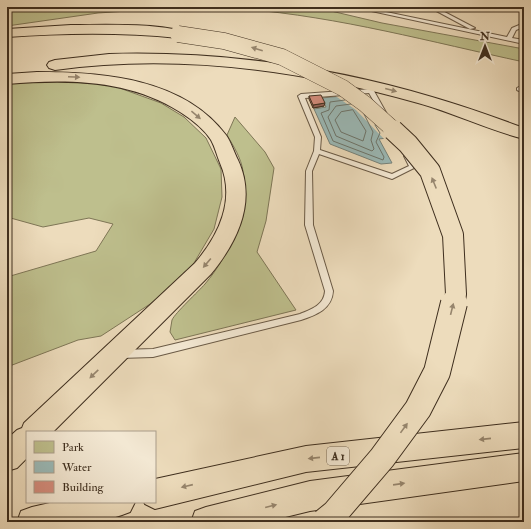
<svg xmlns="http://www.w3.org/2000/svg" width="531" height="529" viewBox="0 0 531 529" font-family="'IM FELL Double Pica',serif">
  <rect width="100%" height="100%" fill="#eddcbc"/>
  <filter id="stains"><feTurbulence type="fractalNoise" baseFrequency=".005" numOctaves="4"/><feColorMatrix values="0 0 0 0 .2 0 0 0 0 .09 0 0 0 0 .02 0 0 0 .5 -.17"/></filter>
  <radialGradient id="worn" r=".72"><stop offset=".6" stop-color="#630" stop-opacity="0"/><stop offset="1" stop-color="#630" stop-opacity=".3"/></radialGradient>
  <path fill="#bebf8d" stroke="#7e7656" d="M 7,7 L 185,7 L 98,13 L 7,26 Z
    M 239,7 L 314,7 L 382,23 L 524,49 L 524,62 C 431,42 340,17 244,9 Z
    M 59,81 L 88,83 L 114,86 L 161,103 L 184,117 L 206,138 L 221,169 L 222,197 L 214,229 L 194,263 L 167,293 L 101,336 L 78,340 L 7,367 L 7,277 L 96,251 L 113,224 L 89,218 L 43,227 L 7,217 L 7,83 Z
    M 235,117 L 265,152 L 274,168 L 266,221 L 257,252 L 296,310 L 175,340 L 170,332 C 171,328 171,324 172,320 C 175,313 199,291 205,284 C 229,256 251,208 243,171 C 241,158 234,147 227,135 Z"/>
  <path fill="#9bbab8" stroke="#76827a" d="M 362,94 L 387,138 L 379,139 L 392,163 L 381,164 L 330,144 L 314,109 L 326,107 L 322,98 Z"/>
  <path fill="#eddcbc" d="M 364,92 L 389,137 L 388,140 L 385,140 L 356,110 L 334,95 Z"/>
  <g fill="none" stroke-linecap="round" stroke-linejoin="round">
    <path stroke="#6c746b" stroke-width="1" d="M 345,100 L 330,102 L 329,110 L 321,113 L 333,141 L 383,160 L 384,157 L 376,142 L 380,133 L 375,125
      M 351,104 L 336,106 L 328,117 L 336,136 L 372,151 L 374,149 L 371,140 L 373,132 L 364,114
      M 353,110 L 366,131 L 363,141 L 341,132 L 335,120 L 341,112 Z"/>
    <g stroke="#6a5a46" stroke-width="2">
      <path id="service" d="M 353,7 L 362,7 L 507,37 L 512,28 L 524,23 L 524,27 L 516,30 L 512,38 L 524,40 L 524,44 Z
        M 429,7 L 435,7 L 475,28 L 470,29 Z
        M 524,84 L 524,89 L 519,91 L 517,90 L 517,88 Z
        M 371,89 L 374,91 L 388,116 L 387,117 L 383,117 L 369,93 L 305,98 L 321,137 L 320,150 L 392,174 L 409,166 L 404,156 L 405,155 L 409,155 L 416,167 L 392,179 L 319,154 L 312,171 L 313,225 L 333,291 C 332,309 316,315 301,320 L 153,357 L 120,358 L 117,357 L 115,354 L 117,351 L 120,350 L 153,349 L 300,314 C 312,309 324,305 325,291 L 305,225 L 306,171 L 314,151 L 315,137 L 298,96 L 301,94 Z"/>
    </g>
    <g stroke="#3e2e1e" stroke-width="2">
      <path id="motorway" d="M 71,25 C 106,25 150,23 183,31 L 185,34 L 183,37 L 178,38 C 121,32 64,33 7,37 L 7,29 Z
        M 109,54 C 218,51 328,66 432,97 C 463,106 494,117 524,128 L 524,139 C 488,130 454,113 418,103 C 301,70 176,53 55,70 L 49,68 L 47,65 L 49,62 L 55,60 Z
        M 37,72 C 103,72 183,78 226,135 C 231,142 234,152 238,160 C 257,201 238,241 211,274 L 53,432 L 27,432 L 27,458 L 17,468 L 7,471 L 7,439 L 17,430 L 22,428 L 24,423 L 195,263 C 219,235 236,199 220,163 C 217,156 215,147 211,140 C 204,129 191,119 180,112 C 128,79 66,79 7,84 L 7,74 Z
        M 524,422 L 524,448 L 306,472 L 155,509 L 145,504 L 144,502 L 155,502 L 155,479 L 306,446 Z
        M 524,453 L 524,481 L 310,511 L 265,522 L 191,522 L 195,511 L 206,507 L 310,481 Z
        M 54,502 L 135,502 L 130,512 C 95,527 55,522 17,522 L 21,511 L 32,507 Z"/>
    </g>
    <use href="#service" fill="#f3e8d3" fill-rule="evenodd"/>
    <use href="#motorway" fill="#eddcbc" fill-rule="evenodd"/>
    <g stroke="#3e2e1e" stroke-width="17" stroke-linecap="butt">
      <path id="motorway-bridge-far2" d="M 178,34 L 224,41 L 282,57 L 343,88 L 365,104 L 395,131"/>
    </g>
    <g stroke="#3e2e1e" stroke-width="22" stroke-linecap="butt">
      <path id="motorway-bridge-far1" d="M 393,130 L 408,144 L 430,171 L 453,235 L 456,294 L 454,304"/>
    </g>
    <g stroke="#3e2e1e" stroke-width="28" stroke-linecap="butt">
      <path id="motorway-bridge" d="M 324,522 L 335,513 L 382,458 L 418,409 L 437,372 L 454,303"/>
    </g>
    <use href="#motorway-bridge-far2" stroke="#eddcbc" stroke-width="16"/>
    <use href="#motorway-bridge-far1" stroke="#eddcbc" stroke-width="20"/>
    <use href="#motorway-bridge" stroke="#eddcbc" stroke-width="26"/>
  </g>
  <path fill="#b7796c" stroke="#3e2e1e" d="M 309,96 L 324,106 L 313,108 L 309,99 Z"/>
  <path fill="#956358" stroke="#3e2e1e" d="M 325,103 L 324,106 L 313,108 L 313,105 Z"/>
  <path fill="#d58d7d" stroke="#3e2e1e" d="M 321,95 L 325,103 L 313,105 L 309,96 Z"/>
  <defs><path id="oneway-solid" d="M-6-.8H1V-3.2L6.5 0L1 3.2V.8H-6Z"/></defs>
  <g fill="#96856d">
    <use href="#oneway-solid" transform="translate(257 49) rotate(-163)"/>
    <use href="#oneway-solid" transform="translate(74 77) rotate(2)"/>
    <use href="#oneway-solid" transform="translate(391 90) rotate(15)"/>
    <use href="#oneway-solid" transform="translate(196 115) rotate(40)"/>
    <use href="#oneway-solid" transform="translate(434 183) rotate(-112)"/>
    <use href="#oneway-solid" transform="translate(207 263) rotate(130)"/>
    <use href="#oneway-solid" transform="translate(452 309) rotate(-76)"/>
    <use href="#oneway-solid" transform="translate(94 374) rotate(136)"/>
    <use href="#oneway-solid" transform="translate(404 428) rotate(-54)"/>
    <use href="#oneway-solid" transform="translate(485 439) rotate(174)"/>
    <use href="#oneway-solid" transform="translate(314 458) rotate(174)"/>
    <use href="#oneway-solid" transform="translate(399 484) rotate(-8)"/>
    <use href="#oneway-solid" transform="translate(187 486) rotate(167)"/>
    <use href="#oneway-solid" transform="translate(271 506) rotate(-14)"/>
  </g>
  <g text-anchor="middle" stroke-width="4" stroke-linejoin="round" paint-order="stroke">
    <rect fill="#f3e8d3" stroke="#746654" stroke-width="1" x="327" y="447" width="22" height="18" rx="3"/>
    <g font-size="11" font-weight="bold" fill="#3e2e1e">
      <text x="338" y="460">A 1</text>
    </g>
  </g>
  <rect width="531" height="529" fill="none" stroke="#eddcbc" stroke-width="24"/>
  <rect x="8" y="8" width="515" height="513" fill="none" stroke="#3e2e1e" stroke-width="2"/>
  <rect x="12" y="12" width="507" height="505" fill="none" stroke="#3e2e1e"/>
  <rect x="26" y="431" width="130" height="72" fill="#f3e8d3" stroke="#ab9e8b"/>
  <rect x="34" y="441" width="20" height="12" fill="#bebf8d" stroke="#ab9e8b"/>
  <text x="62" y="451" font-size="12" fill="#3e2e1e">Park</text>
  <rect x="34" y="461" width="20" height="12" fill="#9bbab8" stroke="#ab9e8b"/>
  <text x="62" y="471" font-size="12" fill="#3e2e1e">Water</text>
  <rect x="34" y="481" width="20" height="12" fill="#d58d7d" stroke="#ab9e8b"/>
  <text x="62" y="491" font-size="12" fill="#3e2e1e">Building</text>
  <g transform="translate(485 46)" stroke="#f3e8d3" stroke-width="3" paint-order="stroke">
  <path d="M0-3L7 15L0 10L-7 15Z" fill="#3e2e1e"/>
  <text y="-6" font-size="11" font-weight="bold" text-anchor="middle" fill="#3e2e1e">N</text>
  </g>
  <rect width="100%" height="100%" filter="url(#stains)"/>
  <rect width="100%" height="100%" fill="url(#worn)"/>
</svg>
